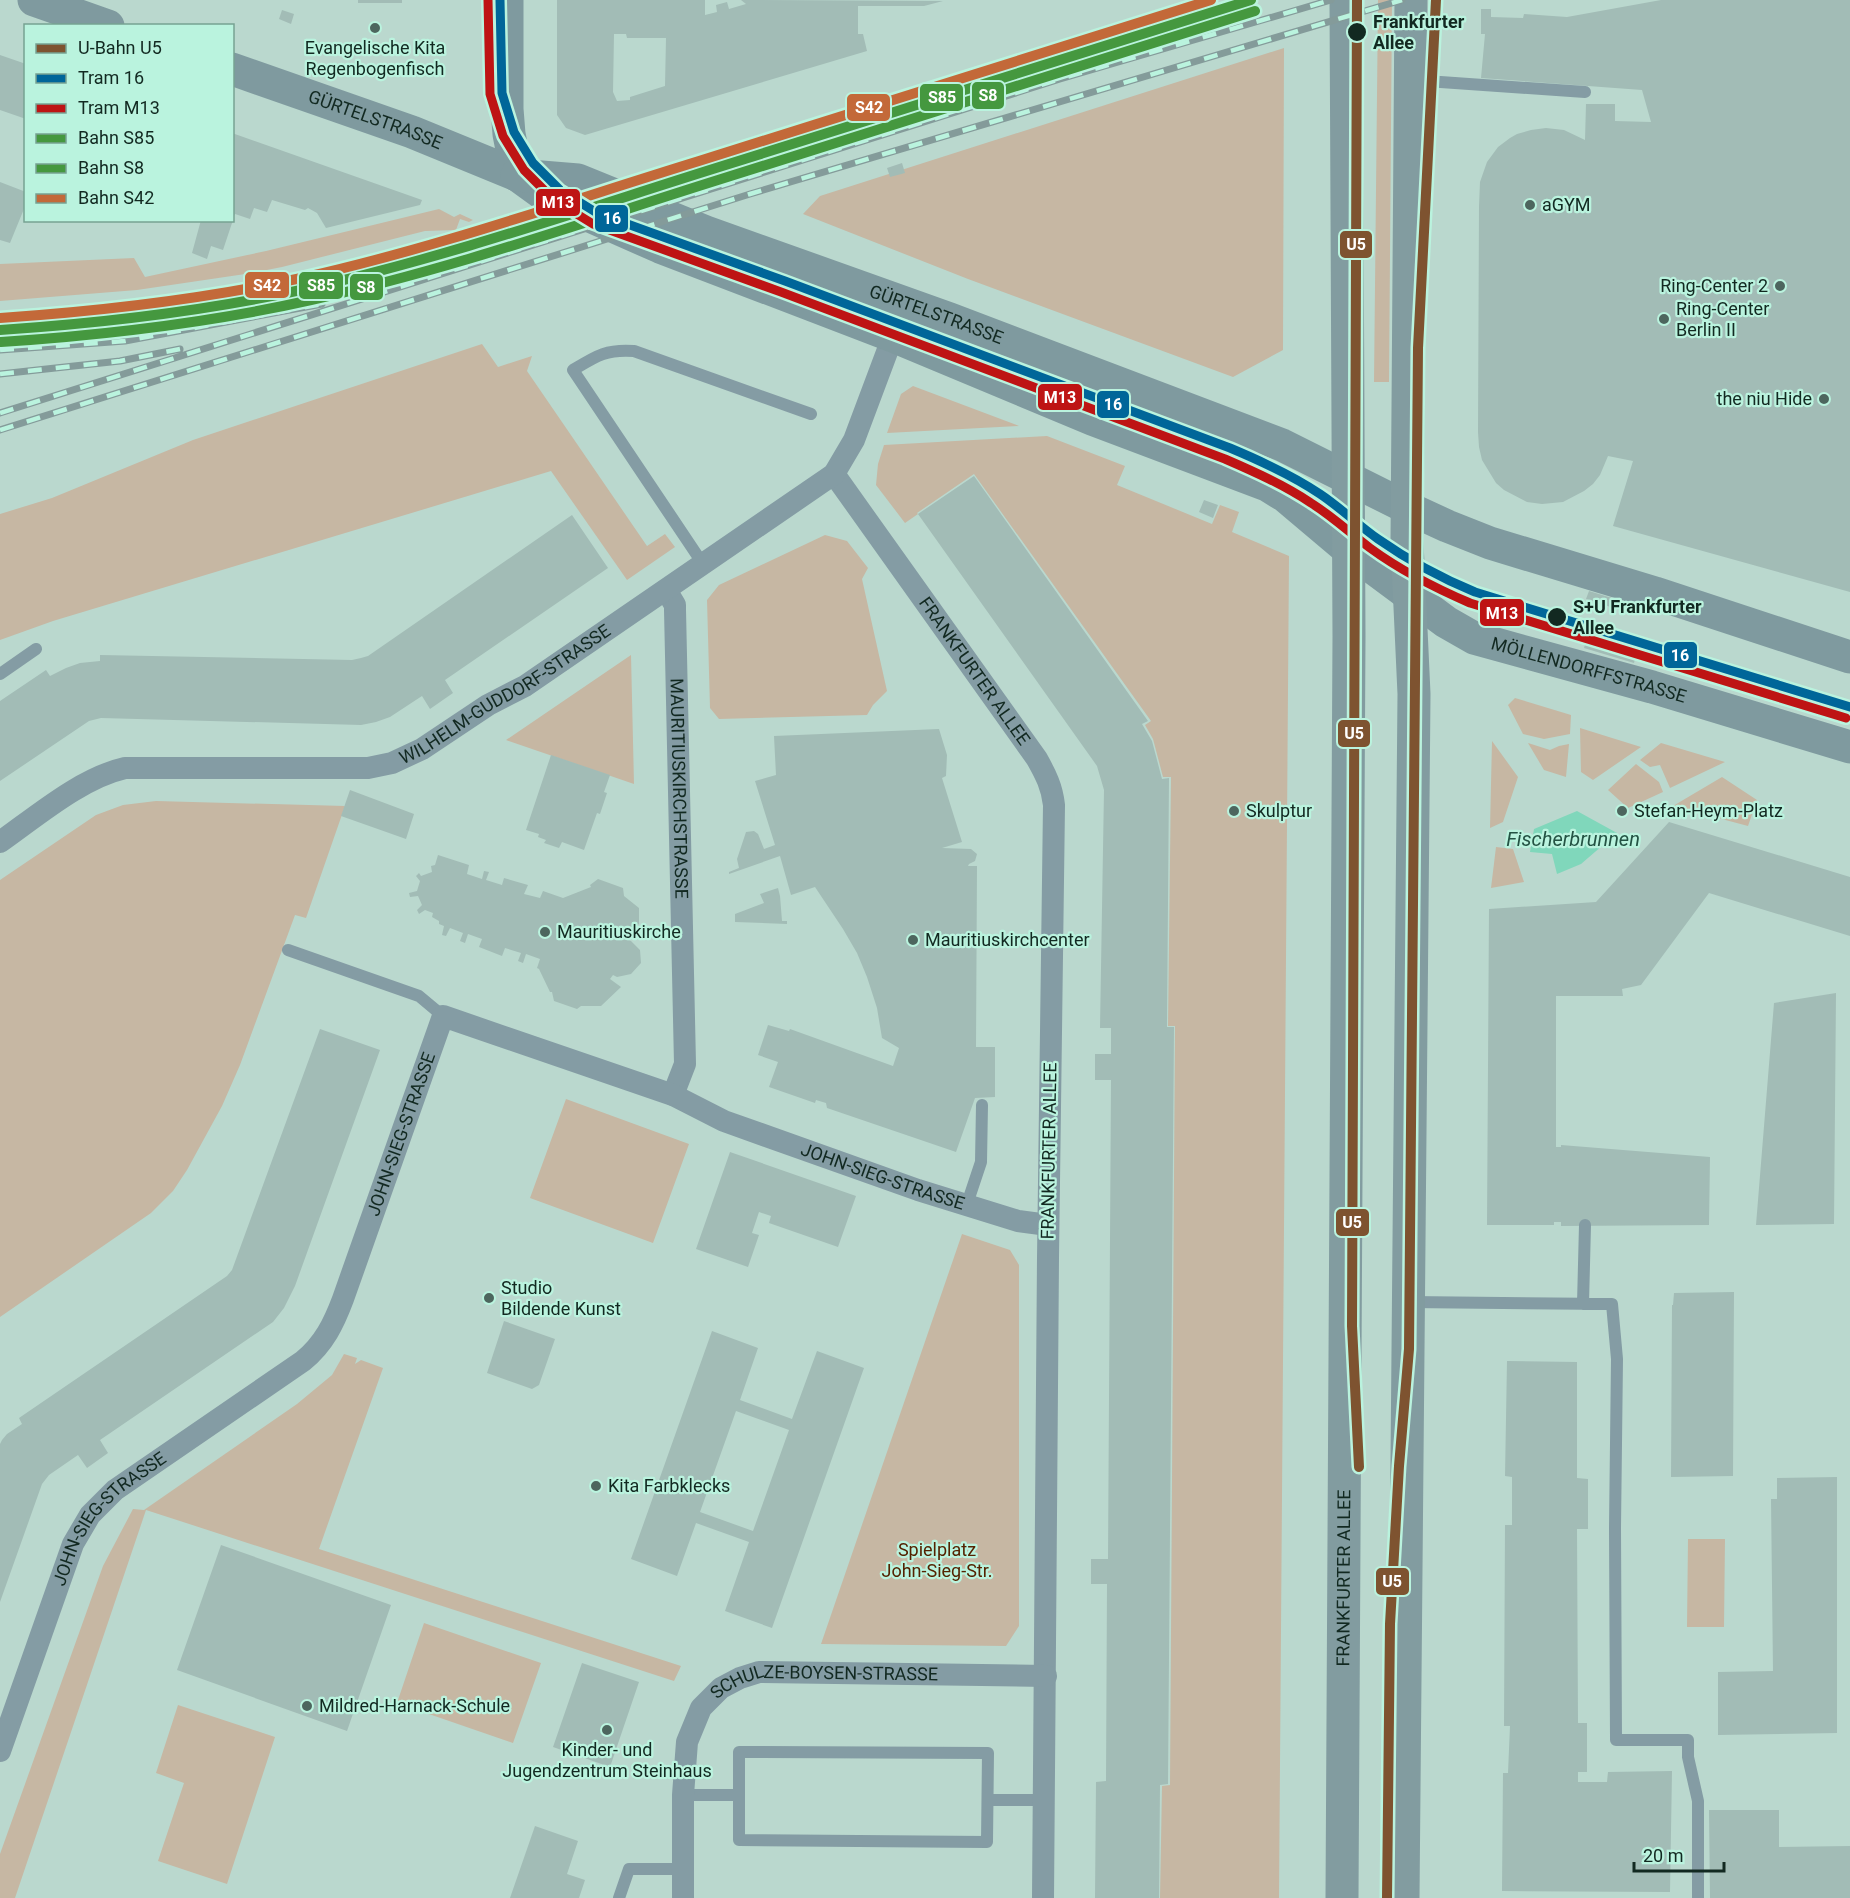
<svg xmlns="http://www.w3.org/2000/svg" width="1850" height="1898" viewBox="0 0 1850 1898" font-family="Roboto,sans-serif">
  <rect width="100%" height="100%" fill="#bad8ce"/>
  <path fill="#c6b7a3" d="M 1378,0 L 1392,0 L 1389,382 L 1374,382 Z
    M 1284,48 L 1283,350 L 1233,377 L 968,279 L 803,214 L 820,196 Z
    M 439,209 L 454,217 L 460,214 L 473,220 L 469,222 L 460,219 L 456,230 L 425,231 L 282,267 L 252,273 L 137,290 L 0,301 L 0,264 L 134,258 L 145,277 L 266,251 Z
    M 482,344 L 498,367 L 532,356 L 527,371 L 647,546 L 665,534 L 675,547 L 627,580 L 551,471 L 53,621 L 0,640 L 0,514 L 52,498 L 193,440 Z
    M 913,386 L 1019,426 L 887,433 L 901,394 Z
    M 1047,436 L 1125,466 L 1117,485 L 1212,524 L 1220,505 L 1239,512 L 1232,532 L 1289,556 L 1279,1898 L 1160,1898 L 1162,1786 L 1170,1785 L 1175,1026 L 1168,1026 L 1171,777 L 1163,777 L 1153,739 L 1145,725 L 1151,721 L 974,474 L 917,513 L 918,514 L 905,523 L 876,485 L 878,464 L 884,445 Z
    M 825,535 L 847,541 L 868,568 L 862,579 L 887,691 L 873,705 L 867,715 L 719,719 L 710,708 L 707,600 L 719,585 Z
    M 631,655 L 634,784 L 506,740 Z
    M 1515,698 L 1571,715 L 1570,734 L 1544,739 L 1523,734 L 1508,705 Z
    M 1580,728 L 1641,747 L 1593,780 L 1581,772 Z
    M 1492,741 L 1518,777 L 1503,822 L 1490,828 Z
    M 1528,743 L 1550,750 L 1559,746 L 1569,744 L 1566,777 L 1544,770 Z
    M 1661,743 L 1725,762 L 1670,788 L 1660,765 L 1650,767 L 1640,760 Z
    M 1636,764 L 1659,782 L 1663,792 L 1628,808 L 1608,790 Z
    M 1722,777 L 1757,800 L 1748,826 L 1673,806 Z
    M 156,801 L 345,806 L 306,918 L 295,915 L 240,1065 L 222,1106 L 187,1170 L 173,1191 L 151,1213 L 0,1317 L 0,880 L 96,815 L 123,805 Z
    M 1496,847 L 1513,849 L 1524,882 L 1491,888 Z
    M 566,1099 L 689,1144 L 653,1243 L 530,1198 Z
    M 962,1234 L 1010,1250 L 1019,1265 L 1019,1626 L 1006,1646 L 821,1644 Z
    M 344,1354 L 357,1358 L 355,1364 L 361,1360 L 383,1368 L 319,1549 L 681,1666 L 674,1681 L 146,1510 L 15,1898 L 0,1898 L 0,1854 L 103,1566 L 133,1509 L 144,1510 L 297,1404 L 332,1375 Z
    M 1688,1539 L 1725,1539 L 1724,1627 L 1687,1627 Z
    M 424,1623 L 541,1663 L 513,1743 L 397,1703 Z
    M 178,1705 L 275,1737 L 227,1884 L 158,1861 L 184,1783 L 156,1773 Z"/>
  <path fill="#80d7bb" d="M 1577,811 L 1617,833 L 1581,864 L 1557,874 L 1552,854 L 1530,852 L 1534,829 Z"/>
  <path fill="#a2bcb6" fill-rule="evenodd" d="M 358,0 L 402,0 L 402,3 L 358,3 Z
    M 557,0 L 705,0 L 705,15 L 717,12 L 716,5 L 727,2 L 729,9 L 746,4 L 741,0 L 943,1 L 924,6 L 858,6 L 858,34 L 863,34 L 867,51 L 585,135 L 566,128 L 557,115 ZM 614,34 L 626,34 L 627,38 L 666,38 L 665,86 L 630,97 L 630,100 L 617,101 L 613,92 Z
    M 1661,0 L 1850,0 L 1850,592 L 1613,526 L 1633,461 L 1608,456 L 1600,475 L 1593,484 L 1584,491 L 1563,502 L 1542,504 L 1527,502 L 1504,490 L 1496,483 L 1482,460 L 1479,447 L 1478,432 L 1479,207 L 1480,182 L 1487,162 L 1498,147 L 1510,138 L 1517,134 L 1531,130 L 1546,128 L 1564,130 L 1585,140 L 1586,104 L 1615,104 L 1615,121 L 1651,122 L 1642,90 L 1481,78 L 1485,34 L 1481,34 L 1481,9 L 1491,9 L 1491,17 L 1523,18 L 1524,14 L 1567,17 Z
    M 282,10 L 294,14 L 291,24 L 279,19 Z
    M 0,55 L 26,64 L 26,119 L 0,110 Z
    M 232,133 L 422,200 L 420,205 L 326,228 L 317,213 L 308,208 L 305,210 L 272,200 L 267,212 L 254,208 L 250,219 L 235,214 L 232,219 Z
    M 902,163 L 905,173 L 890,177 L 887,168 Z
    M 0,182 L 26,192 L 26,204 L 10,243 L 0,240 Z
    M 201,220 L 233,220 L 223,250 L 211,246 L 207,259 L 192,253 Z
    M 974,476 L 1148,721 L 1142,724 L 1152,741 L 1162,779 L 1169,778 L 1167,1027 L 1174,1027 L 1168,1784 L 1160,1785 L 1159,1898 L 1095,1898 L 1096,1782 L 1106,1781 L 1107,1584 L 1091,1584 L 1091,1559 L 1108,1559 L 1111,1080 L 1095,1080 L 1095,1054 L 1111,1054 L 1111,1028 L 1100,1028 L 1104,790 L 1097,766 L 918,514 Z
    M 1204,500 L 1218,505 L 1213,518 L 1199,512 Z
    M 572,515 L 608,568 L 445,680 L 453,693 L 430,709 L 422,696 L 390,717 L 376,722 L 361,725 L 101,718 L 89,721 L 0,781 L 0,701 L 46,670 L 50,676 L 66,668 L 80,663 L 100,661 L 100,655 L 352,660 L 361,658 L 368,656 Z
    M 1589,591 L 1635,605 L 1632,614 L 1586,599 Z
    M 1586,641 L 1636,655 L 1634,663 L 1584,648 Z
    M 939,729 L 947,755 L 946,776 L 942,778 L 962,842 L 942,848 L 971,849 L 977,854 L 975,861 L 969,864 L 968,866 L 977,866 L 976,1047 L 995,1047 L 995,1097 L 975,1098 L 956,1152 L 827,1108 L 826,1103 L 816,1100 L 815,1103 L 769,1087 L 778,1062 L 758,1055 L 768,1025 L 789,1031 L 790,1029 L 893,1066 L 899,1048 L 882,1038 L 877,1008 L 867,977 L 857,953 L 843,929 L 815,887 L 791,895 L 780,856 L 729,874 L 729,872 L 739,868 L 737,859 L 746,832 L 754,831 L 758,834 L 764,849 L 775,845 L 755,781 L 776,775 L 774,736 Z
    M 551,755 L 610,775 L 604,792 L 607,793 L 600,814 L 597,813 L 584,850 L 562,842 L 559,848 L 544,843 L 546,840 L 538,837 L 539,834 L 526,830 Z
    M 350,790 L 414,814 L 406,839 L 341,816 Z
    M 1669,822 L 1850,877 L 1850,936 L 1709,893 L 1641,985 L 1622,989 L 1623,996 L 1556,996 L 1556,1147 L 1561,1147 L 1561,1145 L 1710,1157 L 1709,1225 L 1561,1226 L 1561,1222 L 1554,1222 L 1554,1225 L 1487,1225 L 1489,909 L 1596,902 Z
    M 438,855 L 469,865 L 467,874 L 482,879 L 484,871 L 489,872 L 486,880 L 502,885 L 504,878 L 528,885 L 524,894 L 540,898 L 543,891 L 563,898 L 591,887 L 590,885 L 598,879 L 623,888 L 624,896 L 639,908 L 639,924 L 629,932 L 626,939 L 631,941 L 640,950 L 641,963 L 631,974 L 617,977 L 613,975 L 610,979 L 621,987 L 601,1006 L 581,1006 L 577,1009 L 554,1001 L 552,992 L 550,992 L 539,969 L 537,968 L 540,959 L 526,954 L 523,963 L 518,961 L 521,953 L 505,948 L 502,956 L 479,947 L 482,939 L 468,934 L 465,943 L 460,941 L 463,933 L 450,928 L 446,936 L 442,935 L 444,926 L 439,924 L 439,921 L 432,917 L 433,913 L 425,910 L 419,914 L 417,910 L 422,905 L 418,896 L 410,897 L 409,893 L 417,891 L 420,881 L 416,876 L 419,873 L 421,876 L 432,872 L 431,866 L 435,865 Z
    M 778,888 L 780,896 L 782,921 L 787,921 L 787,924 L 735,922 L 735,914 L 764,903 L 760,894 Z
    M 1836,993 L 1834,1224 L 1756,1225 L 1774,1003 Z
    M 320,1029 L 380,1050 L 295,1286 L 284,1308 L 273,1322 L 100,1440 L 108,1453 L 87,1468 L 78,1455 L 49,1475 L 42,1484 L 0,1602 L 0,1444 L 2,1440 L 7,1434 L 22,1424 L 19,1418 L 227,1276 L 232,1270 Z
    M 730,1152 L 856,1196 L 838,1247 L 769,1223 L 771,1216 L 759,1212 L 752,1233 L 759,1235 L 748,1267 L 696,1249 Z
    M 1734,1292 L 1733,1476 L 1671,1477 L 1672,1305 L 1673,1305 L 1674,1293 Z
    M 504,1321 L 555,1339 L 539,1385 L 532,1389 L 487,1373 Z
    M 712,1331 L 758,1348 L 740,1400 L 792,1419 L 817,1351 L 864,1368 L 772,1628 L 725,1611 L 749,1542 L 696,1523 L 677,1576 L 631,1559 ZM 736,1411 L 789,1430 L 753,1531 L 700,1512 Z
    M 1507,1361 L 1577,1362 L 1577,1478 L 1588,1479 L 1588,1529 L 1577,1529 L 1578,1723 L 1587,1723 L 1587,1772 L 1578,1772 L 1578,1782 L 1607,1782 L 1608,1772 L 1672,1771 L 1670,1892 L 1502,1891 L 1503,1773 L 1508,1773 L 1510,1726 L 1504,1726 L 1505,1525 L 1512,1525 L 1512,1477 L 1505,1476 Z
    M 1837,1477 L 1837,1733 L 1718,1735 L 1718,1672 L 1773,1671 L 1771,1499 L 1777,1499 L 1777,1478 Z
    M 221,1545 L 391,1605 L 347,1731 L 177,1670 Z
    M 582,1663 L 639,1682 L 610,1767 L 553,1747 Z
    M 1709,1810 L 1779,1810 L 1779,1847 L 1850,1846 L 1850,1898 L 1710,1898 Z
    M 535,1826 L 578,1841 L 567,1874 L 585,1880 L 579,1898 L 510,1898 Z"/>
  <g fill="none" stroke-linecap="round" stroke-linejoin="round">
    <path stroke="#849ca4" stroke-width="12" d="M 1412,80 L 1585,92
      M 703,564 L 573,370 C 596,356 606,349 634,351 L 811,414
      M 0,674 L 36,649
      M 288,950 L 419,996 L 443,1016
      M 967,1204 L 981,1162 L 982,1105
      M 1409,1302 L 1612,1304 L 1617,1359 L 1615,1528 L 1616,1740 L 1688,1740 L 1688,1757 L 1698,1801 L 1698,1898
      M 1583,1304 L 1585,1225
      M 739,1752 L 988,1753 L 987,1842 L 739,1840 Z
      M 683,1795 L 739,1795
      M 988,1800 L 1044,1800
      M 619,1898 L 629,1869 L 683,1869"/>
    <g stroke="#849ca4" stroke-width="22">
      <path id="s1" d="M 834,474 L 1037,759 C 1046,775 1052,787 1054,805 L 1048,1258 L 1043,1898"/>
      <path id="s2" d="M 666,590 L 675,605 L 675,610 L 685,1064 L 673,1095"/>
      <path id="s3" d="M 0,842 C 37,816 81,778 125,768 L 368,768 L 392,763 L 422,749 L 488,705 L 525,686 L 834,474 L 854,440 L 893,336"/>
      <path id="s4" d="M 0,1751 L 73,1544 L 90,1515 L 115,1490 L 303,1361 C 324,1344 334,1323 343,1299 L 443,1016 L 673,1095 L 724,1121 L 918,1190 L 1018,1221 L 1048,1225"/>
      <path id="s5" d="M 683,1898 L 683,1795 L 687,1742 L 701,1708 L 721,1688 L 740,1678 L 759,1672 L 1046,1676"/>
    </g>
    <g stroke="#7f9a9f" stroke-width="33">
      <path d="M 34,0 L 108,26"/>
      <path d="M 507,0 L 507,109 L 509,134 L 517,175"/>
      <path id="s6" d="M 232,69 L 412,132 L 517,175 L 549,198 L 660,247 L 893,336 L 1092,419 L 1267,485 L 1285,496 L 1349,550 L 1446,622 L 1474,638 L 1652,687 L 1850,747"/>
      <path id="s7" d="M 517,175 L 578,180 L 706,232 L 950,319 L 1282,445 L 1408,508 L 1447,526 L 1490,543 L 1655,593 L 1850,657"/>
    </g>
    <g stroke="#829ca0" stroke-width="33">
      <path id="s8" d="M 1342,1898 L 1349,636 L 1346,0"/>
      <path d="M 1403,1898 L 1414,694 L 1407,542 L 1411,0"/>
    </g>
    <g stroke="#849b9a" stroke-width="7">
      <path id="rail" d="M 0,350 L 125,341 L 322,304
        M 0,374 L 120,361 L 180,349
        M 0,413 L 1060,79 L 1331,0
        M 0,430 L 750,194 L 1402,0"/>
    </g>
    <use href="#rail" stroke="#baf3de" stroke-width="4.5" stroke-dasharray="14" stroke-linecap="butt"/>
    <g stroke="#baf3de" stroke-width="15">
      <path id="rail-1" d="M 0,330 C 104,323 208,311 310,288 C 447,257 582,210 716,168 C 894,112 1073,56 1251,0"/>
    </g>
    <g stroke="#baf3de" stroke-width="15">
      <path id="rail-2" d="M 1,342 C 105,335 209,323 311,300 C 449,270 584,222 718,180 C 897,124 1076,68 1255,11"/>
    </g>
    <g stroke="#baf3de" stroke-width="15">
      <path id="rail-3" d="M 0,318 C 103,311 206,299 306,277 C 439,247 569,201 699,161 C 870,107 1040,54 1211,0"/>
    </g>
    <use href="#rail-1" stroke="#45983f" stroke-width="10"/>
    <use href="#rail-2" stroke="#45983f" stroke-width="10"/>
    <use href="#rail-3" stroke="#c36939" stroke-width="10"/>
    <g stroke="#baf3de" stroke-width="14">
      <path id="tram-1" d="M 500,0 L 502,93 L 514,132 L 533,163 L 560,190 L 597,213 L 785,281 L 1230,448 C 1261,461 1292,475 1320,494 C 1341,508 1358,525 1378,539 C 1408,560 1441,578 1475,592 L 1850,707"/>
    </g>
    <g stroke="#baf3de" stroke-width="14">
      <path id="tram-2" d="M 488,0 L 490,94 L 503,136 L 524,170 L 554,200 L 593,224 L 781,292 L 1225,459 C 1255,472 1284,485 1311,503 C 1332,516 1350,533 1370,548 C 1400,570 1435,588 1470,603 L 1846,718"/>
    </g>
    <use href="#tram-1" stroke="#069" stroke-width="9"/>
    <use href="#tram-2" stroke="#be1414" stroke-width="9"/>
    <g stroke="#baf3de" stroke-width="15">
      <path id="metro-1" d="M 1357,0 L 1352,1326 L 1359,1467
        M 1387,1898 L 1390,1624 L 1399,1466 L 1409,1349 L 1418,348 L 1436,0"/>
    </g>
    <use href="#metro-1" stroke="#7e5330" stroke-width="10"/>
  </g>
  <g fill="#4d665e" stroke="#baf3de" stroke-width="2">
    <circle cx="375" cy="28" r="6"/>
    <circle cx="1530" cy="205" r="6"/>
    <circle cx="1780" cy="286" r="6"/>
    <circle cx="1664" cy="319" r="6"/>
    <circle cx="1824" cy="399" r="6"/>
    <circle cx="1234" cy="811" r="6"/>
    <circle cx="1622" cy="811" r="6"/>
    <circle cx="545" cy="932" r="6"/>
    <circle cx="913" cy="940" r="6"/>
    <circle cx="489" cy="1298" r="6"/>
    <circle cx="596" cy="1486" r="6"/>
    <circle cx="307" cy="1706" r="6"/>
    <circle cx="607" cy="1730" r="6"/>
  </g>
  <g fill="#122921" stroke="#baf3de" stroke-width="2">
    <circle cx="1357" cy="32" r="10"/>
    <circle cx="1557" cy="617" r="10"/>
  </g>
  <g text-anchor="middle" stroke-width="4.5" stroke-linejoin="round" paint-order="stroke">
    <g font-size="18" font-weight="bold" fill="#122921" stroke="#baf3de" text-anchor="start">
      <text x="1373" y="28">Frankfurter<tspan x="1373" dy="21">Allee</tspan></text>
      <text x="1573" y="613">S+U Frankfurter<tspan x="1573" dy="21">Allee</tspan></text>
    </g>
    <g font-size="18" fill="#122921" stroke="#baf3de" text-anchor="start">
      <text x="375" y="54" text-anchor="middle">Evangelische Kita<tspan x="375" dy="21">Regenbogenfisch</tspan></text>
      <text x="1542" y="211">aGYM</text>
      <text x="1768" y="292" text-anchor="end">Ring-Center 2</text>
      <text x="1676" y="315">Ring-Center<tspan x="1676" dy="21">Berlin II</tspan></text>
      <text x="1812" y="405" text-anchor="end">the niu Hide</text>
      <text x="1246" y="817">Skulptur</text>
      <text x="1634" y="817">Stefan-Heym-Platz</text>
      <text x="557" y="938">Mauritiuskirche</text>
      <text x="925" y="946">Mauritiuskirchcenter</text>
      <text x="501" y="1294">Studio<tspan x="501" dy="21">Bildende Kunst</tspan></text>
      <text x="608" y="1492">Kita Farbklecks</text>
      <text x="319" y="1712">Mildred-Harnack-Schule</text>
      <text x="607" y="1756" text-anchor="middle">Kinder- und<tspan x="607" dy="21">Jugendzentrum Steinhaus</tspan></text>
    </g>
    <g font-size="18" fill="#122921" stroke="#baf3de">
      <text dy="6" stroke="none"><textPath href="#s6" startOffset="152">GÜRTELSTRASSE</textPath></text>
      <text dy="6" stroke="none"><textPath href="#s7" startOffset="444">GÜRTELSTRASSE</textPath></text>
      <text dy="6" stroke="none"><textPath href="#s6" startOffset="1494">MÖLLENDORFFSTRASSE</textPath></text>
      <text dy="6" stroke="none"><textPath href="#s1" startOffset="242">FRANKFURTER ALLEE</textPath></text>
      <text dy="6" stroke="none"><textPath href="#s3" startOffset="546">WILHELM-GUDDORF-STRASSE</textPath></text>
      <text dy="6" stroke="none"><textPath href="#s2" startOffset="201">MAURITIUSKIRCHSTRASSE</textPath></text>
      <text dy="6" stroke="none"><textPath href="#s4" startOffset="766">JOHN-SIEG-STRASSE</textPath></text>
      <text transform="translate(1049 1151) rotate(-89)" y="6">FRANKFURTER ALLEE</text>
      <text dy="6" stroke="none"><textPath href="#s4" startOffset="1360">JOHN-SIEG-STRASSE</textPath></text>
      <text dy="6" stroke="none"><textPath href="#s4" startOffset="262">JOHN-SIEG-STRASSE</textPath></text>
      <text dy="6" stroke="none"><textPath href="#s8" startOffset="320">FRANKFURTER ALLEE</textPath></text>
      <text dy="6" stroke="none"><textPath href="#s5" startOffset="326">SCHULZE-BOYSEN-STRASSE</textPath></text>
    </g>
    <g font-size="18" fill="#542200" stroke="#baf3de">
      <text x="937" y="1556">Spielplatz<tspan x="937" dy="21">John-Sieg-Str.</tspan></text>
    </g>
    <g font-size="20" font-style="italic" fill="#245344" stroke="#baf3de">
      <text x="1573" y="846">Fischerbrunnen</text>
    </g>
  </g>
  <g stroke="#baf3de" stroke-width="2">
    <rect x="971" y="81" width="34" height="29" rx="6" fill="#45983f"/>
    <rect x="919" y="83" width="45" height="29" rx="6" fill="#45983f"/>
    <rect x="846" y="93" width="45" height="29" rx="6" fill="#c36939"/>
    <rect x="535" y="188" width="46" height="29" rx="6" fill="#be1414"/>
    <rect x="594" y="204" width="35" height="29" rx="6" fill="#069"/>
    <rect x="1339" y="230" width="34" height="29" rx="6" fill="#7e5330"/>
    <rect x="244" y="271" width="46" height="28" rx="6" fill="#c36939"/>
    <rect x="298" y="271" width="46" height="29" rx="6" fill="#45983f"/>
    <rect x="349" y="273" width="35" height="28" rx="6" fill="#45983f"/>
    <rect x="1037" y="383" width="46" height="28" rx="6" fill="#be1414"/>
    <rect x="1096" y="390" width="34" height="29" rx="6" fill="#069"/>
    <rect x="1479" y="598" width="46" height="29" rx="6" fill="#be1414"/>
    <rect x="1663" y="641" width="35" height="28" rx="6" fill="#069"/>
    <rect x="1337" y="719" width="34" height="29" rx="6" fill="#7e5330"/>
    <rect x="1335" y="1208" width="35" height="29" rx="6" fill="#7e5330"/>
    <rect x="1375" y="1567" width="35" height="29" rx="6" fill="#7e5330"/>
  </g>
  <g font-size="16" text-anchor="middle" font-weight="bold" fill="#fff">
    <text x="988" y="101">S8</text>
    <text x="942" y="103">S85</text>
    <text x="869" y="113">S42</text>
    <text x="558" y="208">M13</text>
    <text x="612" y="224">16</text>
    <text x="1356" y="250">U5</text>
    <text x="267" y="291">S42</text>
    <text x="321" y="291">S85</text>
    <text x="366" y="293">S8</text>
    <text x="1060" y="403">M13</text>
    <text x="1113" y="410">16</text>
    <text x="1502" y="619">M13</text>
    <text x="1680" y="661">16</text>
    <text x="1354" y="739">U5</text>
    <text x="1352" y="1228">U5</text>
    <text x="1392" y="1587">U5</text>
  </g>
  <rect x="24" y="24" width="210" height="198" fill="#baf3de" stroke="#77a292" stroke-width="1.5"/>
  <rect x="36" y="44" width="30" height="9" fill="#7e5330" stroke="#77a292" stroke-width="1.5"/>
  <text x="78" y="54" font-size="18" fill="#122921">U-Bahn U5</text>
  <rect x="36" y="74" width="30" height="9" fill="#006699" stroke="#77a292" stroke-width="1.5"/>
  <text x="78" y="84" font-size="18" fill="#122921">Tram 16</text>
  <rect x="36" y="104" width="30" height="9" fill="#be1414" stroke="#77a292" stroke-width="1.5"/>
  <text x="78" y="114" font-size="18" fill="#122921">Tram M13</text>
  <rect x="36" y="134" width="30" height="9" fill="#45983f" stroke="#77a292" stroke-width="1.5"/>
  <text x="78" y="144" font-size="18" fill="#122921">Bahn S85</text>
  <rect x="36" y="164" width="30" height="9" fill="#45983f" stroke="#77a292" stroke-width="1.5"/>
  <text x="78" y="174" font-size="18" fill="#122921">Bahn S8</text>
  <rect x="36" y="194" width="30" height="9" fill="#c36939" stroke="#77a292" stroke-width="1.5"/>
  <text x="78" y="204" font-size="18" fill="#122921">Bahn S42</text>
  <path d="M1634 1862v9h90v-9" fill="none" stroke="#122921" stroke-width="3"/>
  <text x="1643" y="1862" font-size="18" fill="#122921" stroke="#baf3de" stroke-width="4.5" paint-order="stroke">20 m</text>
</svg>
